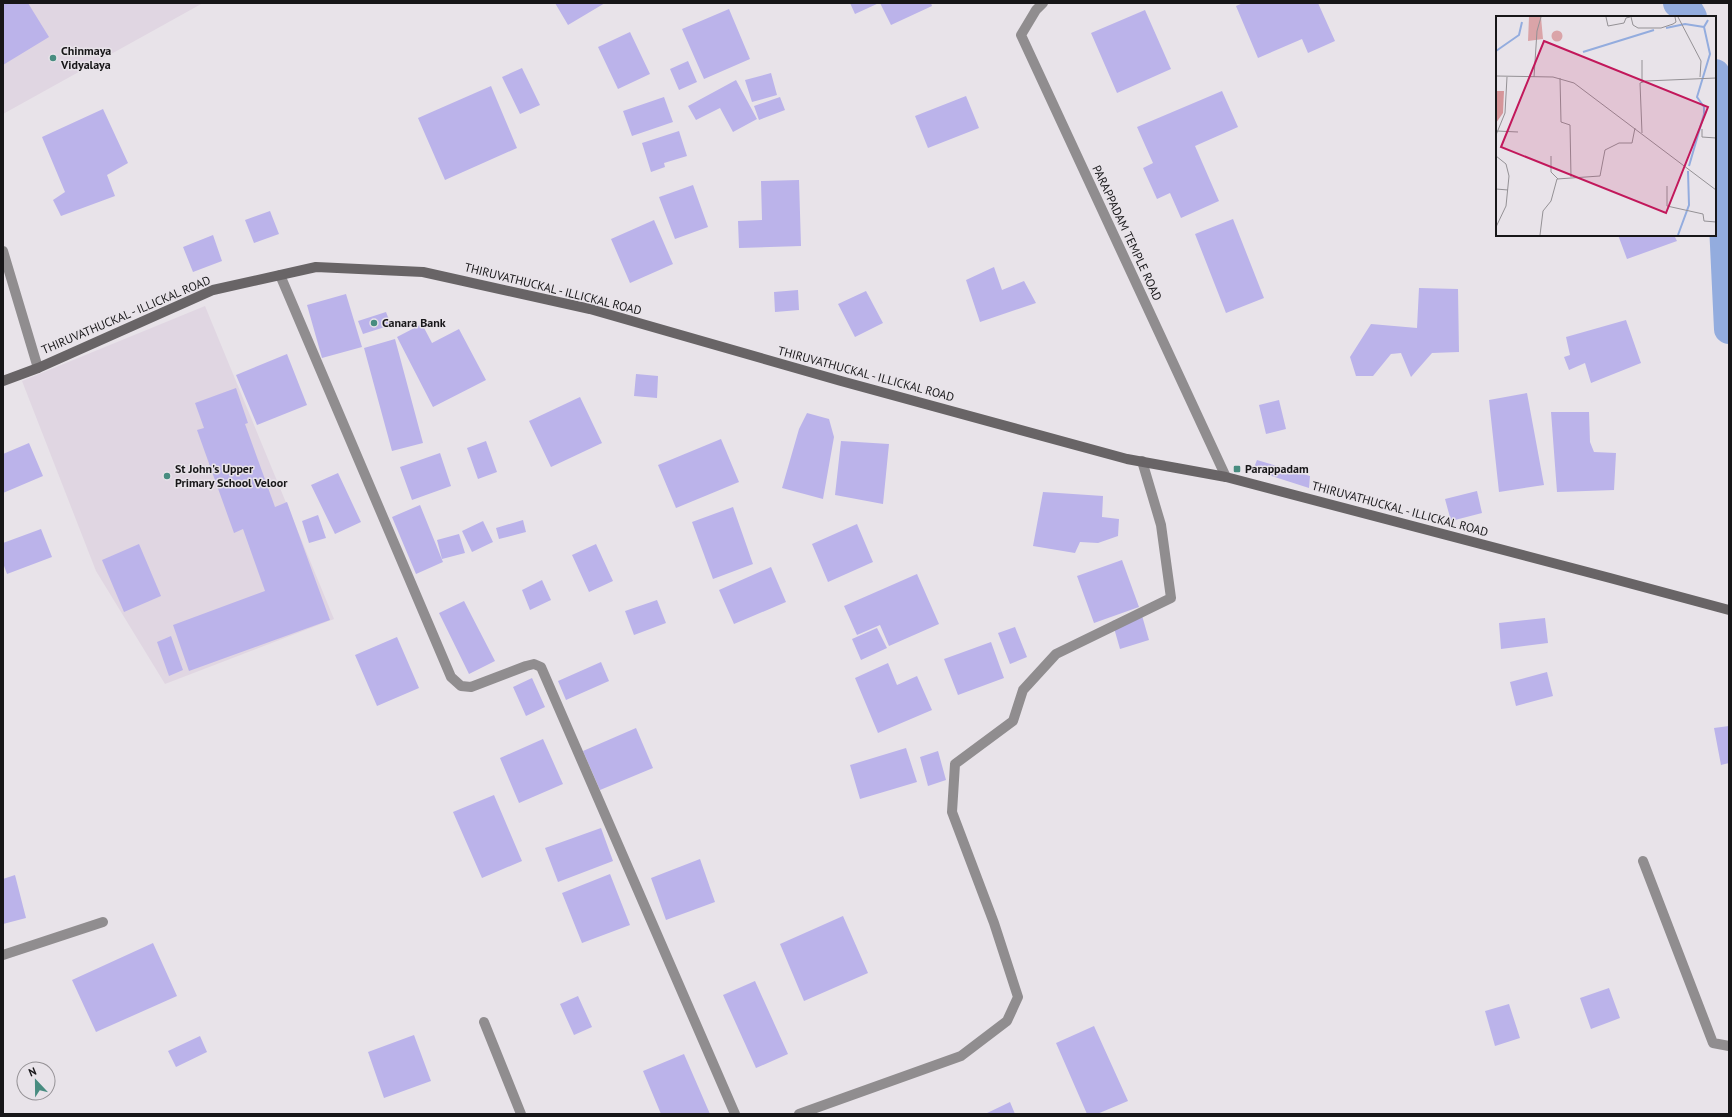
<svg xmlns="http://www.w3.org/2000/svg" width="1732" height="1117" viewBox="0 0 1732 1117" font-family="'PT Sans',sans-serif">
  <rect width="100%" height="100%" fill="#e8e3e9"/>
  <path fill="#e0d6e2" d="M 3,3 L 203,3 L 3,114 Z
    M 205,306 L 334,619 L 165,684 L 96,571 L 22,381 Z"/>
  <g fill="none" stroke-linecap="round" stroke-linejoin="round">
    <path stroke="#93acde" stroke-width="30" d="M 1678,3 L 1688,10 L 1692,17
      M 1715,74 L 1717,78 L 1729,329"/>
  </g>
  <path fill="#bbb3ea" d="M 3,3 L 28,3 L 49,37 L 3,65 Z
    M 555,3 L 605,3 L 568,25 Z
    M 850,3 L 879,3 L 855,14 Z
    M 880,3 L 931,3 L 932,6 L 891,25 Z
    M 1243,3 L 1318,3 L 1335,41 L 1308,53 L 1302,39 L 1258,58 L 1236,6 Z
    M 729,9 L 750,59 L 704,79 L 682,29 Z
    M 1145,10 L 1171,69 L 1117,93 L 1091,33 Z
    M 630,32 L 650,74 L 618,89 L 598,47 Z
    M 688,61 L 697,82 L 679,90 L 670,69 Z
    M 522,68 L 540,105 L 520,114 L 502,77 Z
    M 771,73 L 777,95 L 752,102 L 745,80 Z
    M 736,80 L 757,119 L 733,132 L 720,108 L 696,120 L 688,106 Z
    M 491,86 L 517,148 L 445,180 L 418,118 Z
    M 1222,91 L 1238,127 L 1195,146 L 1219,201 L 1181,218 L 1170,193 L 1157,199 L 1143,168 L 1153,163 L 1137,127 Z
    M 966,96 L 979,128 L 928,148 L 915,116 Z
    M 664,97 L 673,122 L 632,136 L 623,111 Z
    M 780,97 L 785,110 L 759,120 L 754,106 Z
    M 103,109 L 128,163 L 107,175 L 115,196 L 61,216 L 53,200 L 65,192 L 42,137 Z
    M 679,131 L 687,156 L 664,163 L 665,167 L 651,172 L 642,143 Z
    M 799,180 L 801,246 L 739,248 L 738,221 L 762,220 L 761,181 Z
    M 693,185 L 708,227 L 675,239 L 659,197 Z
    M 270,211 L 279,234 L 254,243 L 245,220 Z
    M 1233,219 L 1264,298 L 1226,313 L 1195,234 Z
    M 654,220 L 673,264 L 630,283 L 611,239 Z
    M 213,235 L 222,261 L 193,272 L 183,247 Z
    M 1618,235 L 1674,235 L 1677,241 L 1627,259 Z
    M 994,267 L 1002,290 L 1024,281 L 1036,303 L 980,322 L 966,280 Z
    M 1419,288 L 1458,289 L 1459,352 L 1432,353 L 1411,377 L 1401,353 L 1391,354 L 1373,376 L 1356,376 L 1350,357 L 1371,324 L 1417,328 Z
    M 798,290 L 799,310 L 775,312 L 774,292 Z
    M 866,291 L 883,323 L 855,337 L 838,304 Z
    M 346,294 L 362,347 L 322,358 L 307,305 Z
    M 386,312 L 391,325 L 363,334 L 358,321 Z
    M 1626,320 L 1641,363 L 1591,383 L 1585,363 L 1569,370 L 1564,357 L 1570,355 L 1566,337 Z
    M 422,324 L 432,343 L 459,329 L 486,380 L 433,407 L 397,337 Z
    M 395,339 L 423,443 L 392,451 L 364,348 Z
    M 287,354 L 307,405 L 257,425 L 236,375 Z
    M 636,374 L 658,376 L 657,398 L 634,396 Z
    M 236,388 L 248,423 L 245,424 L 275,507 L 287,502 L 330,620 L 189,671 L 173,625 L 265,591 L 243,529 L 234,533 L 197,430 L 204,428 L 195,403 Z
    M 1527,393 L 1544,485 L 1499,492 L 1489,400 Z
    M 580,397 L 602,443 L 551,467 L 529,421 Z
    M 1279,400 L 1286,429 L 1266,434 L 1259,405 Z
    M 1551,412 L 1589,412 L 1590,442 L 1594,452 L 1616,453 L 1614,490 L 1557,492 Z
    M 807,413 L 829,419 L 834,437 L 823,499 L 782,488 L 799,429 Z
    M 721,439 L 739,482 L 676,508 L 658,465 Z
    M 486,441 L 497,472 L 478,479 L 467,448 Z
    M 841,441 L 889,444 L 883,504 L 835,495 Z
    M 29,443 L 43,476 L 3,493 L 3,454 Z
    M 440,453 L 451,486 L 412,500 L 400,467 Z
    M 1257,460 L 1310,476 L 1309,488 L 1253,470 Z
    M 338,473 L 361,522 L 335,534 L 311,485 Z
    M 1477,491 L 1482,513 L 1451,521 L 1445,499 Z
    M 1043,492 L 1103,496 L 1102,517 L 1119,519 L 1118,536 L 1098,543 L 1080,542 L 1075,553 L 1033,546 Z
    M 420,505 L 443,562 L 416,574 L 392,517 Z
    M 733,507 L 753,564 L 713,579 L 692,522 Z
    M 318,515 L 326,538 L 309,543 L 302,521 Z
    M 523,520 L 526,532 L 499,539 L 496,528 Z
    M 483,521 L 493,542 L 472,552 L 462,531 Z
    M 857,524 L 873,562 L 828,582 L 812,544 Z
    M 41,529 L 52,557 L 7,574 L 3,563 L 3,543 Z
    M 459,534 L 465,553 L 442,559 L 437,540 Z
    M 139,544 L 161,596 L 124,612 L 102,560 Z
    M 596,544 L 613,581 L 589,592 L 572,555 Z
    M 1122,560 L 1139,607 L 1094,623 L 1077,576 Z
    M 771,567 L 786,602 L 734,624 L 719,590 Z
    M 917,574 L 939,624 L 889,646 L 880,625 L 857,635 L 844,606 Z
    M 542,580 L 551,600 L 530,610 L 522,590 Z
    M 657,600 L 666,623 L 634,635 L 625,611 Z
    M 464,601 L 495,661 L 469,674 L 439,613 Z
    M 1141,612 L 1149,640 L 1120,649 L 1112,621 Z
    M 1545,618 L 1548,643 L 1501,649 L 1499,623 Z
    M 1015,627 L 1027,657 L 1010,664 L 998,633 Z
    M 877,628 L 887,648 L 861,660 L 852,639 Z
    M 171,636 L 183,670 L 169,676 L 157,642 Z
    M 397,637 L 419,688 L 377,706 L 355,655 Z
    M 991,642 L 1004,678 L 958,695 L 944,659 Z
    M 601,662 L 609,681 L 566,700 L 558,681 Z
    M 888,663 L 897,685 L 917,676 L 932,710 L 878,733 L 855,678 Z
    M 1547,672 L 1553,696 L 1516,706 L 1510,682 Z
    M 532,678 L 545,707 L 526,716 L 513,687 Z
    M 1729,726 L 1729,763 L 1721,765 L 1714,728 Z
    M 636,728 L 653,768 L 600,790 L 583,751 Z
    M 543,739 L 563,784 L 519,803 L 500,758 Z
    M 906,748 L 917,782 L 860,799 L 850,765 Z
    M 938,751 L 946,780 L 928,786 L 920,757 Z
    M 494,795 L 522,861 L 482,878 L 453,812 Z
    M 601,828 L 613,861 L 558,882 L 545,848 Z
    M 700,859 L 715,902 L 666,920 L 651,878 Z
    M 610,874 L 630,925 L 582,943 L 562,893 Z
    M 15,875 L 26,918 L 3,924 L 3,879 Z
    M 843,916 L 868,973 L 804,1001 L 780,944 Z
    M 153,943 L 177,996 L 96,1032 L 72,980 Z
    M 755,981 L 788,1054 L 756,1068 L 723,995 Z
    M 1609,988 L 1620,1018 L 1591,1029 L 1580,998 Z
    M 578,996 L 592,1027 L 574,1035 L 560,1004 Z
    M 1509,1004 L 1520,1038 L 1495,1046 L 1485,1011 Z
    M 1094,1026 L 1128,1101 L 1097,1114 L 1087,1114 L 1056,1043 Z
    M 414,1035 L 431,1081 L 384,1098 L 368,1052 Z
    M 200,1036 L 207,1052 L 176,1067 L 168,1051 Z
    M 684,1054 L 710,1114 L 661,1114 L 643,1071 Z
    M 1010,1102 L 1015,1114 L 985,1114 Z"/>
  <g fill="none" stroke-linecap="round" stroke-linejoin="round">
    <path stroke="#908d8f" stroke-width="10" d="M 3,251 L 38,368
      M 3,955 L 103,922"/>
    <path stroke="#908d8f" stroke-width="10" d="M 1043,3 L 1036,10 L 1021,35 L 1226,477
      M 280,275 L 451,677 L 461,686 L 471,687 L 526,666 L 534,664 L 541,667 L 735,1114
      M 1643,861 L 1713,1043 L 1729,1046
      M 484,1022 L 521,1114
      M 799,1114 L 961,1056 L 1007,1021 L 1018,997 L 994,923 L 952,812 L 955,764 L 1013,721 L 1023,690 L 1056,654 L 1171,598 L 1161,525 L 1142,461"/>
    <path stroke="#686466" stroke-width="10" d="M 3,381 L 38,368 L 213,290 L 316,267 L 423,272 L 590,309 L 841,381 L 1127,459 L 1226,477 L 1610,578 L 1729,610"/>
  </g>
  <g fill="#488c80" stroke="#e8e3e9" stroke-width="1.5">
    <circle cx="53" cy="58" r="4"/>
    <circle cx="374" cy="323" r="4"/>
    <rect x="1233" y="465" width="8" height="8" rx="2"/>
    <circle cx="167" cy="476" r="4"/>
  </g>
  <g text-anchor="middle" stroke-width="3" stroke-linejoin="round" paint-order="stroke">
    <g font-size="12" font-weight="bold" fill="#171618" stroke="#e8e3e9" text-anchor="start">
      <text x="61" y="55">Chinmaya<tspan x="61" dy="14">Vidyalaya</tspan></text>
      <text x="382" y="327">Canara Bank</text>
      <text x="175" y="473">St John's Upper<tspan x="175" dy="14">Primary School Veloor</tspan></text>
      <text x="1245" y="473">Parappadam</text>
    </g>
    <g font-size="12" fill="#171618" stroke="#e8e3e9">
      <text transform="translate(1127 233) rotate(65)" y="4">PARAPPADAM TEMPLE ROAD</text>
      <text transform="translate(553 289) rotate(14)" y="4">THIRUVATHUCKAL - ILLICKAL ROAD</text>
      <text transform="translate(126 315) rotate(-23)" y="4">THIRUVATHUCKAL - ILLICKAL ROAD</text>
      <text transform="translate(866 374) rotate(15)" y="4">THIRUVATHUCKAL - ILLICKAL ROAD</text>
      <text transform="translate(1400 509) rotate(15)" y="4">THIRUVATHUCKAL - ILLICKAL ROAD</text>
    </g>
  </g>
  <g transform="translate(1496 16)">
    <rect width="220" height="220" fill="#e8e3e9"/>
    <path d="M 33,1 L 45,1 L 47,23 L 32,25 ZM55.5 20a5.5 5.5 0 1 1 11 0a5.5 5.5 0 1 1-11 0Z" fill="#daa4a8"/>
    <path d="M 0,75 L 8,75 L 7,97 L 0,107 Z" fill="#d59599"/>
    <path fill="none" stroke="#93acde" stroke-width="2" d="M 170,12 L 189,8 L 208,11M 0,35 L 23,19 L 26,6M 87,36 L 158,14M 193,150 L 208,98 L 208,91 L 201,81 L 214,38 L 208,11 L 212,4M 182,219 L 193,189 L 192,155"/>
    <path fill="none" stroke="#949195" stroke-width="1" d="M 110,1 L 112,10 L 128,7 L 130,2 L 134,1M 135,1 L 137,9 L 142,12 L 165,12 L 177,8 L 180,6 L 179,1M 182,1 L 205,45 L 204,61M 220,1 L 220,15M 0,60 L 57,61 L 78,67 L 220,174M 38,61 L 41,15 L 45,1M 64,62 L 65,106 L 74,109 L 75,161M 146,66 L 146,44M 206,113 L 206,121 L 220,122M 1,115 L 22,116M 146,117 L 144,67 L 150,65 L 220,62M 0,119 L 9,97 L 11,61M 0,140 L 10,148 L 13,160 L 10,190 L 0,211M 55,140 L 55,156 L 62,163M 171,170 L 171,190 L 207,198 L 208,205 L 220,206M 0,173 L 12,174M 44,219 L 47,195 L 55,185 L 61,163 L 104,160 L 109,134 L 123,127 L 136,127 L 139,112"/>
    <path fill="#c2185b" fill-opacity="0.15" stroke="#c2185b" stroke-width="2" d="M 48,25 L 212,91 L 170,197 L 5,131 Z"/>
    <rect width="220" height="220" fill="none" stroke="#171618" stroke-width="2"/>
  </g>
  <rect width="1732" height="1117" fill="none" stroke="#171618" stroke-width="8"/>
  <g transform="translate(36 1081) rotate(338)"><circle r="19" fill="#e8e3e9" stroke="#949195"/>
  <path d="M0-3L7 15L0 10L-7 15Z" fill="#488c80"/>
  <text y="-6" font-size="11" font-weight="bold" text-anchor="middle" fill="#171618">N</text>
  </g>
</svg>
